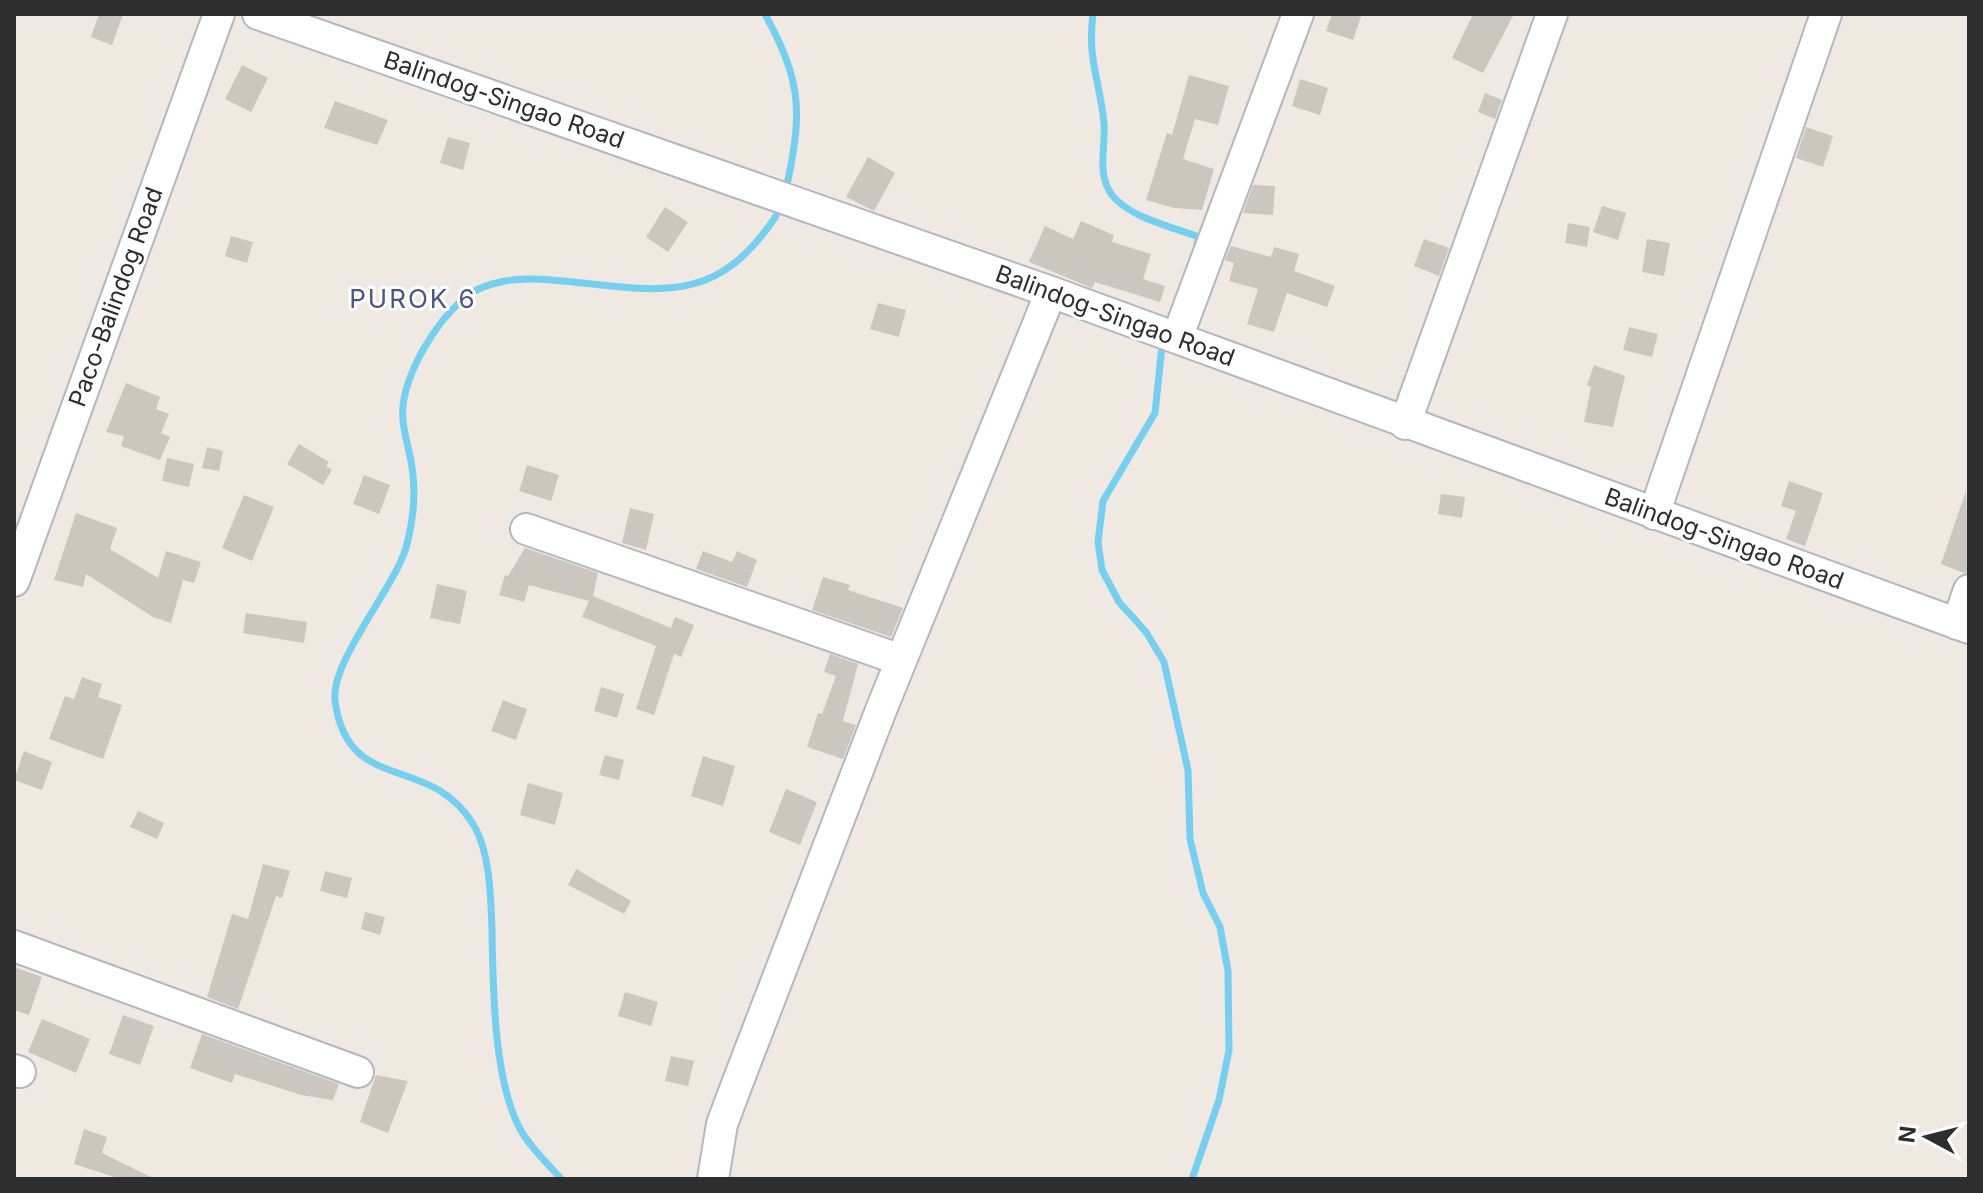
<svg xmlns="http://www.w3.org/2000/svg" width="1983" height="1193" viewBox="0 0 1983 1193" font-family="Inter,sans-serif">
  <rect width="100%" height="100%" fill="#efe9e1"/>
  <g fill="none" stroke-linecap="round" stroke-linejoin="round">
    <path stroke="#75cff0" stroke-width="7" d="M 765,14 C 800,79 803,108 788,180
      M 1093,14 C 1087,60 1100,81 1104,123 C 1106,146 1096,174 1112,195 C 1130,218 1173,227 1199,237 L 1197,244
      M 1162,346 L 1155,413 L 1103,501 L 1098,542 L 1102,570 L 1119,602 L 1146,632 L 1164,662 L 1188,770 L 1190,839 L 1203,893 L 1220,927 L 1228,971 L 1229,1050 L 1219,1100 L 1192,1179
      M 561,1179 C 549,1165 535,1152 525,1137 C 493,1090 493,986 492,930 C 491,899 490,851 473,824 C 429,752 348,796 335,701 C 330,662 393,590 406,548 C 413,522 416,493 412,467 C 409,446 401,427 403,406 C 407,370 435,324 462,300 C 473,289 490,284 505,281 C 528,277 549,280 573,282 C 665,292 718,303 776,216"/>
  </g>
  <path fill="#cbc7bf" d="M 99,14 L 123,14 L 112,45 L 91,37 Z
    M 1332,14 L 1362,14 L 1353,40 L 1326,31 Z
    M 1473,14 L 1514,14 L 1483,73 L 1452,58 Z
    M 242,65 L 268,78 L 251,112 L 225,99 Z
    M 1189,75 L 1229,86 L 1218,125 L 1195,119 L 1183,159 L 1214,169 L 1202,210 L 1174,208 L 1146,200 L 1167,133 L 1172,135 Z
    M 1300,79 L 1328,88 L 1320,115 L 1292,106 Z
    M 1485,93 L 1502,100 L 1495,119 L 1478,112 Z
    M 335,101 L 388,120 L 377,145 L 324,128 Z
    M 1806,127 L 1833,136 L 1823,167 L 1796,158 Z
    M 448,137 L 470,143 L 463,170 L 440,163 Z
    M 868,157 L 895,173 L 874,211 L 846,197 Z
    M 1253,185 L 1275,186 L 1273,215 L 1243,213 Z
    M 1602,206 L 1626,213 L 1618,240 L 1593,232 Z
    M 665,207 L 688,222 L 668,252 L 646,237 Z
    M 1081,221 L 1114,235 L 1112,242 L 1151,254 L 1143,279 L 1165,286 L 1160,302 L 1095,282 L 1092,288 L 1029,262 L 1045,226 L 1073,239 Z
    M 1568,223 L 1590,227 L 1587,247 L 1565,243 Z
    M 231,236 L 253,242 L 247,263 L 225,256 Z
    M 1424,239 L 1449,248 L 1439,276 L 1414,266 Z
    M 1647,239 L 1670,243 L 1664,276 L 1642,272 Z
    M 1231,246 L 1271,257 L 1274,247 L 1299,254 L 1294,271 L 1335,286 L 1327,307 L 1287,293 L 1274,332 L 1247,324 L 1258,289 L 1229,281 L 1234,263 L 1225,260 Z
    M 878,303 L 906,310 L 899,337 L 870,329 Z
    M 1629,327 L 1658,334 L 1652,357 L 1623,350 Z
    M 1594,365 L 1625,376 L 1613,427 L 1584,422 L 1591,387 L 1587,385 Z
    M 126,383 L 160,397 L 156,409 L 169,414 L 161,433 L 170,437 L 160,460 L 121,446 L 124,436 L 106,432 Z
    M 299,444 L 329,462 L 326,466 L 332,470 L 323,485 L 287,464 Z
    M 207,447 L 223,451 L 219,471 L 202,468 Z
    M 167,458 L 194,464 L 189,487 L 162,481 Z
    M 527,465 L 559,475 L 551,501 L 519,491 Z
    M 364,475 L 390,485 L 379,514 L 353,504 Z
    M 1789,481 L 1823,493 L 1805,546 L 1786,539 L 1796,511 L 1781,506 Z
    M 1966,491 L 1969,572 L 1964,573 L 1941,564 Z
    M 1441,494 L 1465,497 L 1462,518 L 1438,514 Z
    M 244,495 L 274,507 L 252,561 L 222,548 Z
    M 630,508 L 654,514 L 646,550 L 622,543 Z
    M 76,513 L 117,528 L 110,549 L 158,578 L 166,551 L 201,562 L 194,583 L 183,580 L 171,623 L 153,617 L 86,574 L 83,587 L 54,580 Z
    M 525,548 L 598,573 L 593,596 L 671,628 L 675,617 L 694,625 L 681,657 L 674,654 L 654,715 L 636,709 L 656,646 L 582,617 L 589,601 L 529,585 L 524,602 L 499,595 L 505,575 L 508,576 Z
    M 703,551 L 732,562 L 737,551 L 757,560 L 747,587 L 696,569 Z
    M 823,577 L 850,585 L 848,590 L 903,608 L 891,637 L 812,610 Z
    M 437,584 L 467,591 L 460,624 L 430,618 Z
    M 246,613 L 307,622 L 304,643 L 243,633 Z
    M 830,654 L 858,664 L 843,721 L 856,725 L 843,759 L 807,747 L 818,713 L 822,714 L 836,676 L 824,672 Z
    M 82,677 L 102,684 L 98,697 L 122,705 L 103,759 L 49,739 L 65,696 L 74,699 Z
    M 601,687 L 624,694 L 617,718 L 594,711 Z
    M 503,700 L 527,709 L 516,740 L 491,731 Z
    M 24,751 L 52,762 L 42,790 L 14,780 Z
    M 605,755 L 624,760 L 619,780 L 599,775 Z
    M 703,756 L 735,766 L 723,806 L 691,796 Z
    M 528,783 L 563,793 L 555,825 L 520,815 Z
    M 786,789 L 817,802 L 800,845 L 769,832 Z
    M 138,811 L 164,823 L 157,839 L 130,827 Z
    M 263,864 L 290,871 L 282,898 L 276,896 L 238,1009 L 207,997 L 232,914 L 248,919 Z
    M 576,869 L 631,901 L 624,914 L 568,885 Z
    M 325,871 L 352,878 L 347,898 L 320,891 Z
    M 365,912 L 385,917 L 380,935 L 361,929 Z
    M 14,967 L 42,977 L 29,1015 L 14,1010 Z
    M 625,992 L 658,1002 L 651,1026 L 618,1016 Z
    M 123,1015 L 154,1026 L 140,1065 L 109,1054 Z
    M 42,1019 L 90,1039 L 76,1073 L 28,1052 Z
    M 202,1034 L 339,1084 L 333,1100 L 301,1095 L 235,1074 L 232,1083 L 190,1068 Z
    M 671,1056 L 694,1061 L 688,1086 L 665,1081 Z
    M 376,1075 L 408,1081 L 388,1133 L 360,1122 Z
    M 84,1129 L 107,1137 L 102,1153 L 155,1179 L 120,1179 L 74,1164 Z"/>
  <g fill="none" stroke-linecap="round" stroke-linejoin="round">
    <g stroke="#b4b7c1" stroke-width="34">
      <path id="minor" d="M 258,14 L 1051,292 L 1969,628
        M 1177,338 L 1298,14
        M 1405,424 L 1552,14
        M 1654,514 L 1826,14
        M 526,529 L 901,660
        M 14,581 L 219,14
        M 1957,624 L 1969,590
        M 14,946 L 358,1072
        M 14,1070 L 20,1072
        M 713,1179 L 722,1124 L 737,1084 L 881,710 L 1051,292"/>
    </g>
    <use href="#minor" stroke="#fff" stroke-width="30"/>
  </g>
  <g text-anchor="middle" stroke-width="6" stroke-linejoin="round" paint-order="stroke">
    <g font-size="24" fill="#2e2e2e" stroke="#fff">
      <text transform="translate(504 100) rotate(19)" y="8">Balindog-Singao Road</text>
      <text transform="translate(116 297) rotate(-70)" y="8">Paco-Balindog Road</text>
      <text transform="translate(1115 316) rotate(20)" y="8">Balindog-Singao Road</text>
      <text transform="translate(1724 539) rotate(20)" y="8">Balindog-Singao Road</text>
    </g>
    <g font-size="26" letter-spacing="2" fill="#4d5680" stroke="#fff">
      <text x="413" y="308">PUROK 6</text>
    </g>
  </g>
  <rect width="1983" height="1193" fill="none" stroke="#2e2e2e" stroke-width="32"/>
  <g transform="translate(1927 1137) rotate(277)" stroke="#ffffff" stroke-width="6" paint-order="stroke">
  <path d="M0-6L14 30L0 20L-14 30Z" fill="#2e2e2e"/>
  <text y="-12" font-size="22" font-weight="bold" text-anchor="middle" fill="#2e2e2e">N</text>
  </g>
</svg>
